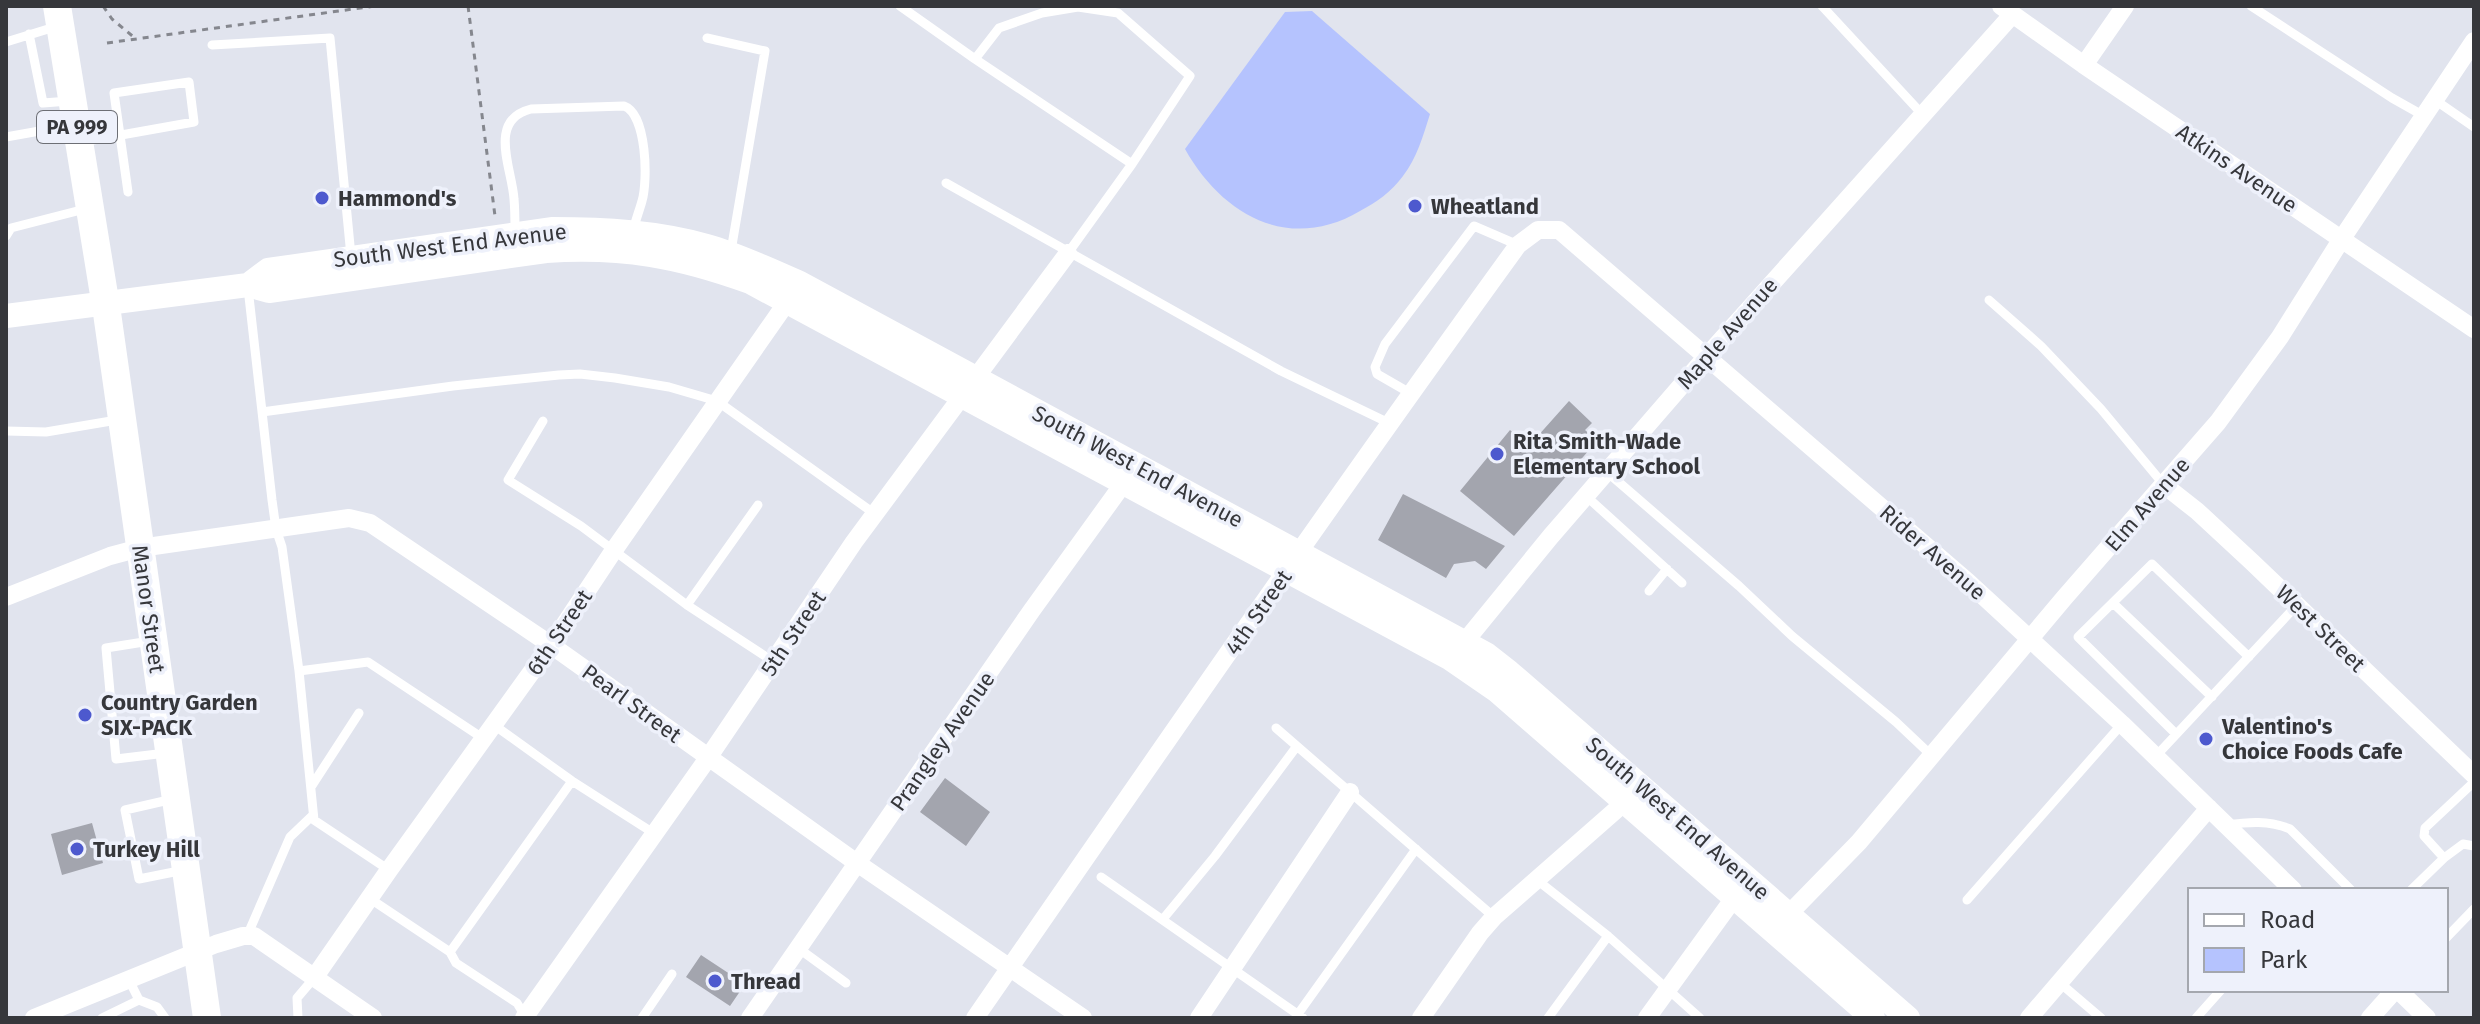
<svg xmlns="http://www.w3.org/2000/svg" width="2480" height="1024" viewBox="0 0 2480 1024" font-family="'Fira Sans',sans-serif">
  <rect width="100%" height="100%" fill="#e1e4ee"/>
  <path fill="#b5c3fe" d="M 1312,11 L 1430,114 C 1423,136 1417,158 1403,176 C 1391,192 1377,202 1360,211 C 1289,253 1222,215 1185,149 L 1285,12 Z"/>
  <path fill="#a3a5ae" d="M 1569,401 L 1592,423 L 1585,430 L 1597,441 L 1514,536 L 1460,491 L 1510,430 L 1528,447 Z
    M 1403,494 L 1505,546 L 1486,569 L 1475,561 L 1454,564 L 1446,578 L 1378,540 Z
    M 945,778 L 990,812 L 966,846 L 920,812 Z
    M 92,823 L 103,863 L 62,875 L 51,834 Z
    M 701,955 L 745,984 L 730,1006 L 686,977 Z"/>
  <g fill="none" stroke-linecap="round" stroke-linejoin="round">
    <path stroke="#85878e" stroke-width="3" stroke-dasharray="6 6" stroke-linecap="butt" d="M 103,6 L 112,19 L 136,39
      M 468,6 L 495,216
      M 107,43 L 375,6"/>
    <path stroke="#fff" stroke-width="9" d="M 900,6 L 975,59 L 1132,164 L 1068,253
      M 1822,6 L 1922,114
      M 2251,6 L 2392,98 L 2424,116
      M 29,34 L 43,103 L 69,101
      M 707,38 L 765,51 L 731,251
      M 6,42 L 58,26
      M 212,45 L 330,38 L 351,256
      M 975,59 L 999,28 L 1042,13 L 1078,7 L 1118,13 L 1190,76 L 1132,164
      M 2435,100 L 2474,127
      M 6,137 L 73,125
      M 82,142 L 194,122 L 189,82 L 114,93 L 128,192
      M 946,183 L 1281,371 L 1389,423
      M 515,232 C 515,221 515,210 514,199 C 512,168 487,120 531,109 L 624,106 C 647,114 648,181 642,201 C 639,212 635,221 633,232
      M 6,236 L 11,228 L 85,209
      M 248,288 L 272,500 L 276,529 L 282,547 L 299,671 L 314,820 L 389,870
      M 1989,300 L 2041,346 L 2101,409 L 2164,485
      M 1410,393 L 1377,374 L 1375,367 L 1385,344 L 1474,226 L 1518,245
      M 262,412 L 453,386 L 559,375 L 580,374 L 615,378 L 669,387 L 717,401 L 875,514
      M 543,421 L 508,480 L 581,526 L 687,605 L 774,662
      M 6,431 L 46,432 L 117,420
      M 1607,472 L 1739,586 L 1792,636 L 1896,722 L 1932,756
      M 1586,496 L 1682,583
      M 1649,591 L 1667,569
      M 2113,603 L 2212,697
      M 687,605 L 758,505
      M 150,641 L 106,648 L 116,759 L 166,753
      M 299,671 L 368,662 L 484,739
      M 494,725 L 572,781 L 655,834
      M 1276,728 L 1494,917
      M 2176,734 L 2078,637 L 2152,564 L 2249,657
      M 2156,756 L 2296,606
      M 311,787 L 359,713
      M 173,799 L 125,810 L 139,879 L 184,870
      M 2226,825 C 2248,822 2269,820 2290,829 L 2351,890
      M 2444,858 L 2424,836 L 2425,828 L 2474,782
      M 1101,877 L 1303,1018
      M 1537,880 L 1608,936 L 1700,1018
      M 2411,890 L 2444,858 L 2463,844 L 2474,846
      M 369,898 L 450,952 L 456,963 L 517,1003 L 525,1016
      M 1967,900 L 2122,724
      M 1163,919 L 1215,856 L 1297,746
      M 247,936 L 290,837 L 313,815
      M 2446,938 L 2474,909
      M 798,948 L 846,983
      M 450,952 L 572,781
      M 129,980 L 139,1000 L 157,1007 L 165,1018
      M 2060,983 L 2101,1018
      M 1298,1014 L 1416,849
      M 102,1018 L 139,1000
      M 298,1018 L 297,998 L 314,978
      M 642,1018 L 672,974
      M 1548,1018 L 1608,936
      M 2196,1018 L 2221,990"/>
    <path stroke="#fff" stroke-width="18" d="M 2001,6 L 2084,65 L 2474,329
      M 2084,65 L 2125,6
      M 2164,485 L 2197,511 L 2252,562 L 2474,775
      M 6,597 L 110,556 L 140,548 L 349,518 L 370,523 L 551,645 L 857,863 L 1083,1018
      M 1458,650 L 1551,536 L 1707,356 L 2012,15
      M 1780,923 L 1859,842 L 2065,597 L 2218,422 L 2280,337 L 2341,240 L 2474,41
      M 314,978 L 389,870 L 551,645 L 614,550 L 794,292
      M 2398,990 L 2427,1018
      M 34,1018 L 216,944 L 243,936 L 254,936 L 373,1018
      M 524,1018 L 708,758 L 854,542 L 1068,253
      M 750,1018 L 1032,610 L 1131,473
      M 975,1018 C 1154,759 1333,500 1518,245 L 1538,230 L 1559,230 L 1968,582 L 2122,724 L 2293,890
      M 1199,1018 L 1350,792
      M 1421,1018 L 1480,933 L 1494,917 L 1633,795
      M 1647,1018 L 1734,898
      M 2029,1018 L 2209,808
      M 2370,1018 L 2395,990"/>
    <path stroke="#fff" stroke-width="24" d="M 248,285 L 268,270 L 553,229 C 605,229 657,232 707,246 C 739,255 770,270 800,283 L 1486,654 L 1509,672 L 1908,1018
      M 6,316 L 248,285 L 269,291 L 546,251 C 623,246 678,256 750,282 L 1451,659 L 1496,690 L 1873,1018"/>
    <path stroke="#fff" stroke-width="28" d="M 57,6 L 107,313 L 207,1018"/>
  </g>
  <g fill="#4d59ce" stroke="#eef1fb" stroke-width="3">
    <circle cx="322" cy="198" r="8"/>
    <circle cx="1415" cy="206" r="8"/>
    <circle cx="1497" cy="454" r="8"/>
    <circle cx="85" cy="715" r="8"/>
    <circle cx="2206" cy="739" r="8"/>
    <circle cx="77" cy="849" r="8"/>
    <circle cx="715" cy="981" r="8"/>
  </g>
  <g text-anchor="middle" stroke-width="7" stroke-linejoin="round" paint-order="stroke">
    <rect fill="#eef1fb" stroke="#6d6f75" stroke-width="2" x="37" y="111" width="80" height="32" rx="6"/>
    <g font-size="20" font-weight="bold" fill="#36373b">
      <text x="77" y="134">PA 999</text>
    </g>
    <g font-size="22" fill="#36373b" stroke="#eef1fb">
      <text transform="translate(2237 168) rotate(34)" y="8">Atkins Avenue</text>
      <text transform="translate(450 245) rotate(-7)" y="8">South West End Avenue</text>
      <text transform="translate(1727 333) rotate(-49)" y="8">Maple Avenue</text>
      <text transform="translate(1138 466) rotate(28)" y="8">South West End Avenue</text>
      <text transform="translate(2147 504) rotate(-49)" y="8">Elm Avenue</text>
      <text transform="translate(1933 552) rotate(41)" y="8">Rider Avenue</text>
      <text transform="translate(149 609) rotate(82)" y="8">Manor Street</text>
      <text transform="translate(1258 612) rotate(-55)" y="8">4th Street</text>
      <text transform="translate(2321 628) rotate(44)" y="8">West Street</text>
      <text transform="translate(559 632) rotate(-56)" y="8">6th Street</text>
      <text transform="translate(793 633) rotate(-56)" y="8">5th Street</text>
      <text transform="translate(632 703) rotate(36)" y="8">Pearl Street</text>
      <text transform="translate(942 741) rotate(-55)" y="8">Prangley Avenue</text>
      <text transform="translate(1678 818) rotate(41)" y="8">South West End Avenue</text>
    </g>
    <g font-size="22" font-weight="bold" fill="#36373b" stroke="#eef1fb" text-anchor="start">
      <text x="338" y="206">Hammond's</text>
      <text x="1431" y="214">Wheatland</text>
      <text x="1513" y="449">Rita Smith-Wade<tspan x="1513" dy="25">Elementary School</tspan></text>
      <text x="101" y="710">Country Garden<tspan x="101" dy="25">SIX-PACK</tspan></text>
      <text x="2222" y="734">Valentino's<tspan x="2222" dy="25">Choice Foods Cafe</tspan></text>
      <text x="93" y="857">Turkey Hill</text>
      <text x="731" y="989">Thread</text>
    </g>
  </g>
  <rect width="2480" height="1024" fill="none" stroke="#36373b" stroke-width="16"/>
  <rect x="2188" y="888" width="260" height="104" fill="#eef1fb" stroke="#a4a7ae" stroke-width="2"/>
  <rect x="2204" y="914" width="40" height="12" fill="#ffffff" stroke="#a4a7ae" stroke-width="2"/>
  <text x="2260" y="928" font-size="24" fill="#36373b">Road</text>
  <rect x="2204" y="948" width="40" height="24" fill="#b5c3fe" stroke="#a4a7ae" stroke-width="2"/>
  <text x="2260" y="968" font-size="24" fill="#36373b">Park</text>
</svg>
